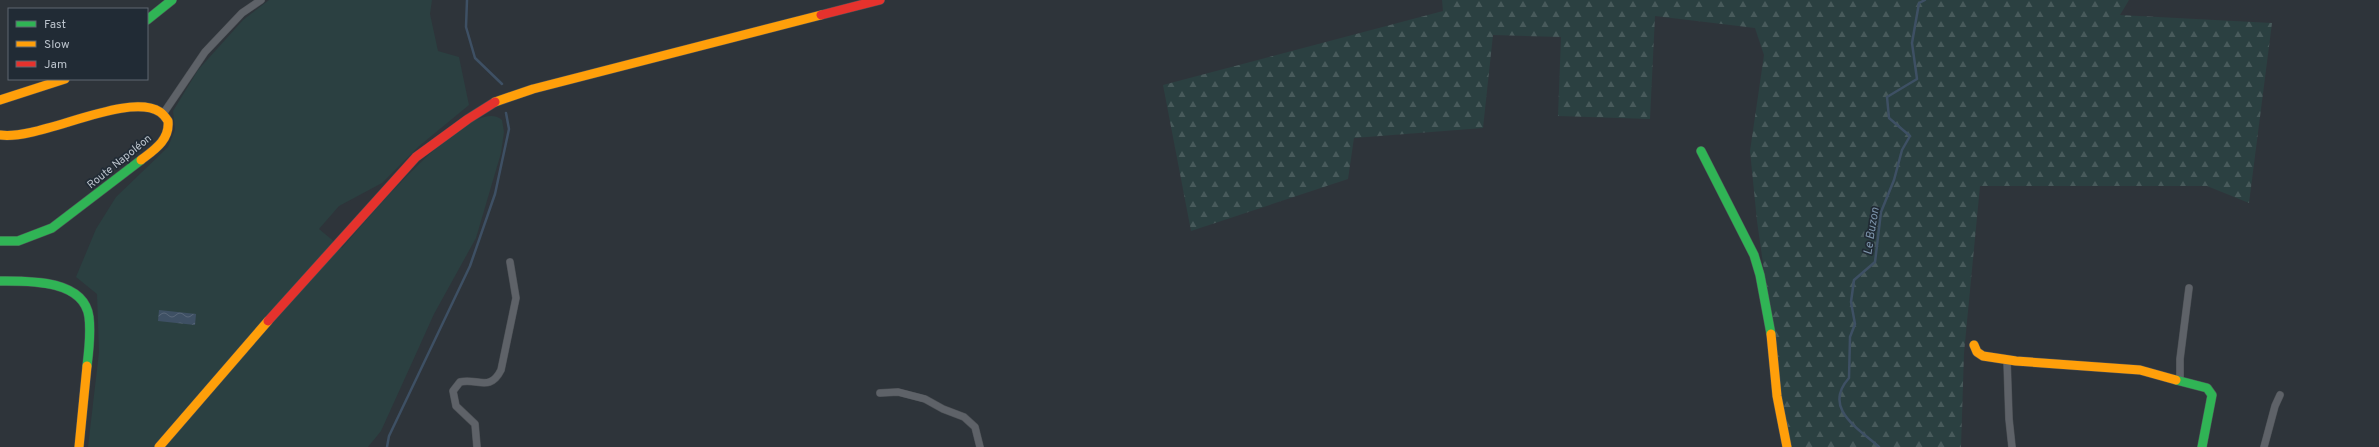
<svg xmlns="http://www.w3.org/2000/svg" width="2379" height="447" viewBox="0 0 2379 447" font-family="Overpass,sans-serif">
  <defs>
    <pattern id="forest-firs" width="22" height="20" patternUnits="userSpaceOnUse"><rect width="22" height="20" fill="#2b4041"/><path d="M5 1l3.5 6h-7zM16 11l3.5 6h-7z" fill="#485a5b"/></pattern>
    <pattern id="water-waves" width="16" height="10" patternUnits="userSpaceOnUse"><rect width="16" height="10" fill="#3e5064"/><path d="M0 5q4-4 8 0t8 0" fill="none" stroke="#586779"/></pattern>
  </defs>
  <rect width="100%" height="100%" fill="#2e343a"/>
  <path fill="url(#forest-firs)" d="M 1442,0 L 2129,0 L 2120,15 L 2272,23 L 2249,203 L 2207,186 L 1980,186 L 1964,353 L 1961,447 L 1789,447 L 1757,221 L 1750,151 L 1764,55 L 1755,28 L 1655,16 L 1650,119 L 1558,116 L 1561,37 L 1493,35 L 1483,128 L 1354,138 L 1348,179 L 1191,231 L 1163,85 L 1443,11 Z"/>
  <path fill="#2b4041" d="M 269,0 L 432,0 L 430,14 L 438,51 L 459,57 L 469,105 L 418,147 L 382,183 L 339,206 L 319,229 L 342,248 C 362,226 472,91 502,120 L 504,132 L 501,153 L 476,238 L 434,314 L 381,431 L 368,447 L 88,447 L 99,352 L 97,294 L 76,277 L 96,229 L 116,197 L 168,147 L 175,130 L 173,111 L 198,70 L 243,20 Z"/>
  <path fill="url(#water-waves)" d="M 159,310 L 196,314 L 195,325 L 158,321 Z"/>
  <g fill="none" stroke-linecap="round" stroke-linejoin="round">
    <path stroke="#3e5064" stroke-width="2.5" d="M 467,0 L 466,27 L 475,58 L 502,84
      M 387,447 L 389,436 L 470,266 L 495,194 L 509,129 L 506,113
      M 1879,447 C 1858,428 1822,408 1849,378 L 1850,337 L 1855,324 L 1851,302 L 1854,280 L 1875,262 L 1881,212 L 1894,180 L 1902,150 L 1910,136 L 1889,118 L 1887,97 L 1917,79 L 1912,43 L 1919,3 L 1925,0"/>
    <g stroke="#4c5055" stroke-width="8">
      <path id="street" d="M 163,114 L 205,52 L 242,13 L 261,0
        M 2007,360 L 2009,419 L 2012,447
        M 2180,380 L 2180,359 L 2189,288
        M 880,393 L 898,392 L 925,399 L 943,409 L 964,417 L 975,427 L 980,447
        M 477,447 L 475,424 L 456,406 L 453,391 L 460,382 C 478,378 490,392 501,370 L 516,298 L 510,262
        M 2264,447 L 2275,406 L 2280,395"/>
    </g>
    <g stroke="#4c5055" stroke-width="10">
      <path id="fast" d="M 147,20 L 172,0
        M 1701,151 L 1754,255 L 1760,275 L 1771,334
        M 0,241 L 18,241 L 52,228 L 141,160
        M 0,281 C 28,281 84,279 89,317 C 91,333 89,350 87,366
        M 2176,380 L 2207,388 L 2212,395 L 2202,447"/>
    </g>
    <g stroke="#4c5055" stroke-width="10">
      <path id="slow" d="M 0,100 L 65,79
        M 495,102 L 533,89 L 821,15
        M 0,135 C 39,141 127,91 160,112 C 163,114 166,118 168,121 C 170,140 154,150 141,160
        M 1771,334 L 1777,396 L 1787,447
        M 1974,345 L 1977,352 L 1983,356 L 2016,361 L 2140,370 L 2176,380
        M 79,447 L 87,366
        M 159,447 L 268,321"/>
    </g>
    <g stroke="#4c5055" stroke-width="10">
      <path id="jam" d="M 821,15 L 880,0
        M 268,321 L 416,157 L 468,119 L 495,102"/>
    </g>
    <use href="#street" stroke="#5e6268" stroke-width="7"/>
    <use href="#fast" stroke="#30b455" stroke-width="9"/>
    <use href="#slow" stroke="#ff9f0a" stroke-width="9"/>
    <use href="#jam" stroke="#e5322d" stroke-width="9"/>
  </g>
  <g text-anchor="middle" stroke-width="3.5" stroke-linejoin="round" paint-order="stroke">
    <g font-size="11" fill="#b9c1ca" stroke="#212b35">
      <text transform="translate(119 161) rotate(-39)" y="4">Route Napoléon</text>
    </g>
    <g font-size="12" font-style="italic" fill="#7c93aa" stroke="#212b35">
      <text transform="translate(1871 231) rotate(-81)" y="4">Le Buzon</text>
    </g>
  </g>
  <rect x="8" y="8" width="140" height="72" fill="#212b35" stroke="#5e6771"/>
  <rect x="16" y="21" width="20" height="6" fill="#30b455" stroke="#5e6771"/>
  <text x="44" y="28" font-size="12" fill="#b9c1ca">Fast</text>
  <rect x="16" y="41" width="20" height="6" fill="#ff9f0a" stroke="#5e6771"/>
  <text x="44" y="48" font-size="12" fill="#b9c1ca">Slow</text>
  <rect x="16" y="61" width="20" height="6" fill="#e5322d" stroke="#5e6771"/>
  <text x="44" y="68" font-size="12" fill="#b9c1ca">Jam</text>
</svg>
